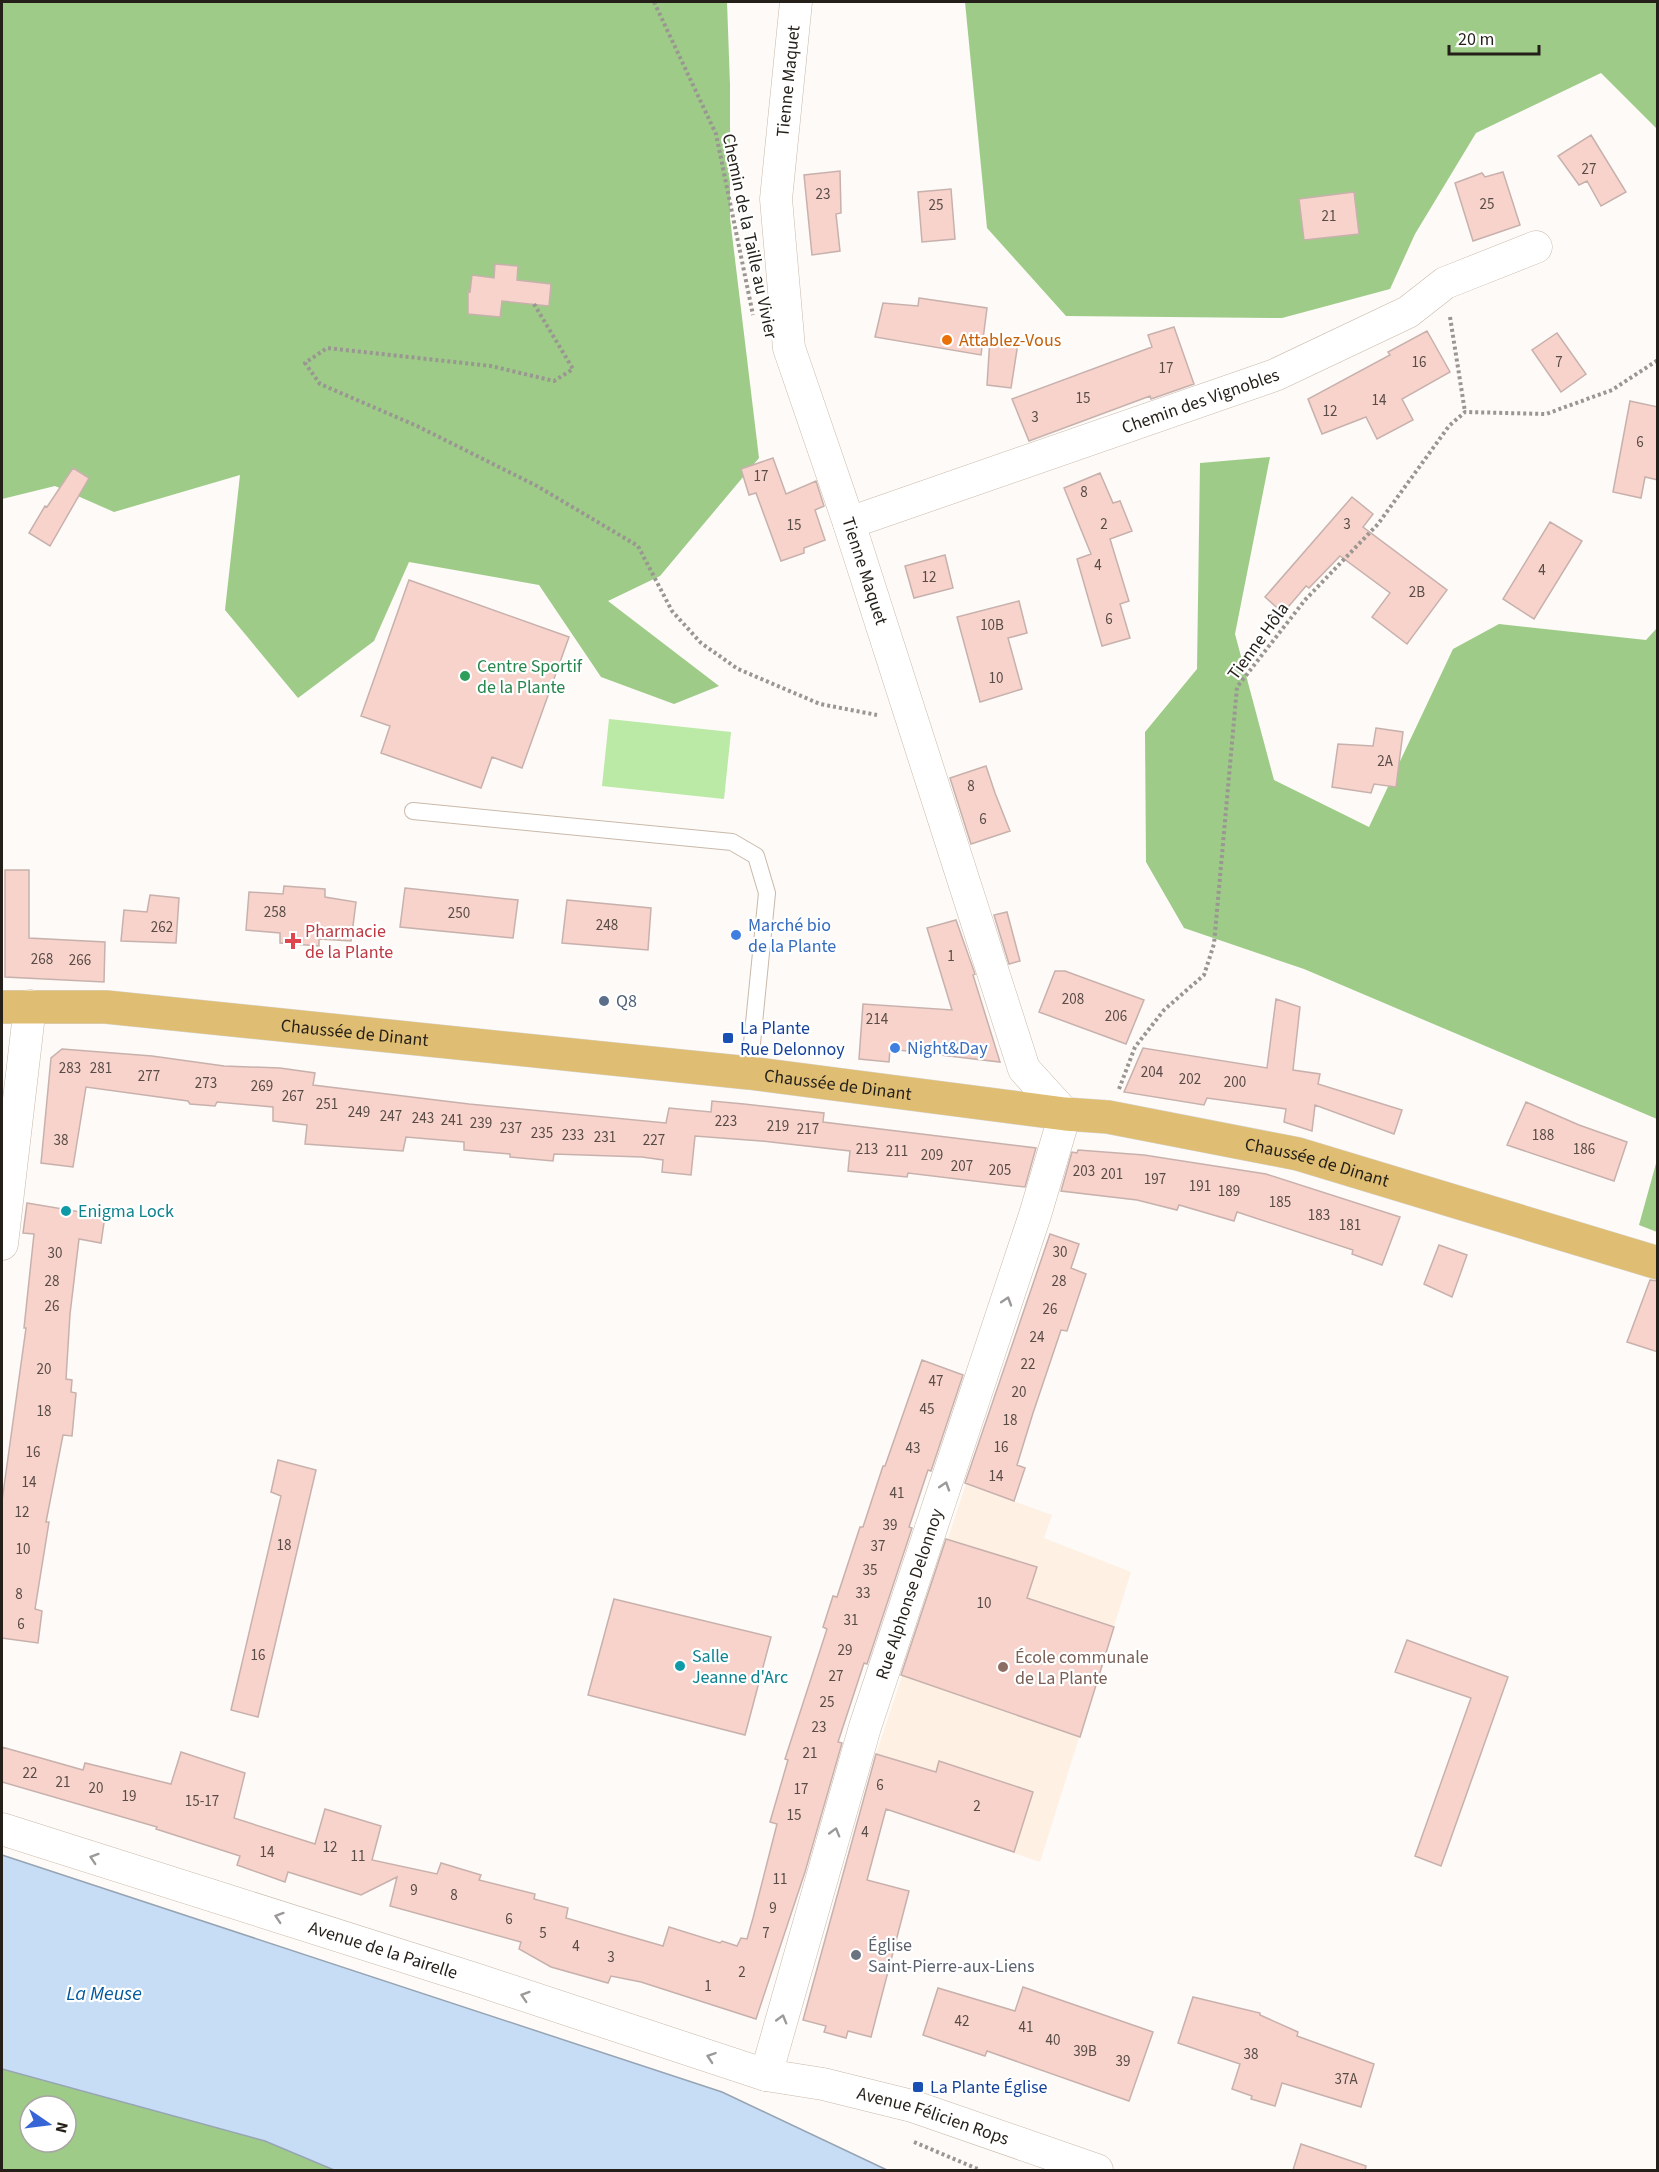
<svg xmlns="http://www.w3.org/2000/svg" width="1659" height="2172" viewBox="0 0 1659 2172" font-family="'Source Sans 3',sans-serif">
  <rect width="100%" height="100%" fill="#fdfaf7"/>
  <path fill="#fef1e4" d="M 966,1484 L 1052,1515 L 1044,1538 L 1131,1572 L 1040,1862 L 886,1809 L 902,1762 L 876,1754 Z"/>
  <path fill="#bbe9a6" d="M 609,719 L 731,732 L 724,799 L 602,786 Z"/>
  <path fill="#9ecb88" fill-rule="evenodd" d="M 2,2 L 727,2 L 730,85 L 730,218 L 759,458 L 660,576 L 608,601 L 719,686 L 674,704 L 601,677 L 539,585 L 409,562 L 374,641 L 298,698 L 225,610 L 240,475 L 114,512 L 55,486 L 2,499 Z
    M 965,2 L 1657,2 L 1657,129 L 1601,73 L 1476,133 L 1415,234 L 1390,289 L 1282,318 L 1066,316 L 987,228 Z
    M 1270,457 L 1235,634 L 1274,780 L 1369,827 L 1453,649 L 1499,624 L 1646,640 L 1657,628 L 1657,1119 L 1304,969 L 1184,928 L 1146,862 L 1145,732 L 1197,669 L 1200,463 Z
    M 1657,1160 L 1657,1232 L 1639,1225 Z
    M 2,2069 L 265,2141 L 334,2170 L 2,2170 ZM 30,2106 L 66,2106 L 66,2142 L 30,2142 Z"/>
  <path fill="#c7ddf5" stroke="#96a4b3" stroke-width="1.5" d="M 2,1855 L 722,2092 L 887,2170 L 334,2170 L 265,2141 L 2,2069 Z"/>
  <path fill="#f7d3cc" stroke="#c8b1ac" stroke-width="1.5" d="M 1591,135 L 1626,192 L 1601,206 L 1587,181 L 1579,185 L 1558,156 Z
    M 840,171 L 841,213 L 836,214 L 840,251 L 812,255 L 804,175 Z
    M 1503,172 L 1520,225 L 1473,241 L 1455,183 L 1482,173 L 1485,177 Z
    M 951,189 L 955,239 L 922,242 L 918,192 Z
    M 1354,192 L 1359,234 L 1304,240 L 1299,199 Z
    M 495,264 L 518,266 L 517,280 L 551,284 L 549,306 L 502,301 L 500,317 L 468,314 L 468,291 L 470,292 L 472,275 L 494,278 Z
    M 919,298 L 987,308 L 981,355 L 875,337 L 883,303 L 918,306 Z
    M 1174,327 L 1194,384 L 1151,399 L 1150,396 L 1029,441 L 1012,399 L 1152,347 L 1148,335 Z
    M 1427,331 L 1450,372 L 1402,399 L 1413,420 L 1377,439 L 1366,417 L 1322,434 L 1308,399 L 1390,355 L 1388,352 Z
    M 1557,333 L 1586,374 L 1561,392 L 1532,350 Z
    M 990,338 L 1018,343 L 1011,388 L 987,385 Z
    M 1630,401 L 1658,407 L 1658,480 L 1645,477 L 1641,498 L 1613,492 Z
    M 773,458 L 786,494 L 816,481 L 824,506 L 815,510 L 825,540 L 804,548 L 804,553 L 781,561 L 756,493 L 749,495 L 741,469 Z
    M 73,468 L 89,478 L 50,546 L 29,533 L 45,506 L 47,507 Z
    M 1100,473 L 1113,503 L 1120,501 L 1132,531 L 1110,539 L 1128,598 L 1129,601 L 1120,604 L 1130,638 L 1102,646 L 1077,559 L 1091,554 L 1064,488 Z
    M 1352,497 L 1373,514 L 1363,527 L 1447,590 L 1407,644 L 1372,617 L 1390,593 L 1340,556 L 1309,588 L 1306,586 L 1283,613 L 1265,597 Z
    M 1550,522 L 1582,541 L 1534,619 L 1503,599 Z
    M 945,555 L 953,588 L 914,598 L 905,566 Z
    M 409,580 L 569,637 L 522,768 L 492,757 L 481,788 L 381,753 L 390,726 L 361,716 Z
    M 1019,601 L 1027,633 L 1008,638 L 1022,689 L 980,702 L 957,617 Z
    M 1376,728 L 1403,732 L 1396,787 L 1374,784 L 1371,793 L 1332,787 L 1338,744 L 1373,746 Z
    M 986,766 L 995,793 L 1010,831 L 971,844 L 950,778 Z
    M 5,870 L 29,870 L 29,938 L 105,942 L 104,982 L 5,977 Z
    M 284,886 L 325,889 L 325,897 L 356,902 L 351,941 L 319,939 L 319,946 L 280,943 L 280,933 L 246,930 L 249,892 L 283,894 Z
    M 405,888 L 518,900 L 513,938 L 400,927 Z
    M 150,895 L 179,898 L 176,943 L 121,941 L 124,910 L 147,912 Z
    M 567,900 L 651,908 L 648,950 L 562,943 Z
    M 1007,912 L 1020,961 L 1009,964 L 994,915 Z
    M 956,920 L 975,974 L 973,975 L 1000,1062 L 890,1049 L 889,1062 L 859,1059 L 863,1004 L 952,1010 L 927,928 Z
    M 1055,971 L 1065,971 L 1144,1000 L 1126,1044 L 1039,1012 Z
    M 1276,999 L 1300,1007 L 1293,1070 L 1320,1074 L 1318,1084 L 1402,1110 L 1394,1134 L 1315,1105 L 1312,1131 L 1284,1122 L 1286,1109 L 1207,1098 L 1204,1105 L 1124,1092 L 1143,1048 L 1267,1068 Z
    M 62,1049 L 152,1056 L 224,1066 L 280,1068 L 315,1073 L 313,1085 L 469,1104 L 666,1123 L 669,1108 L 711,1112 L 712,1101 L 744,1104 L 824,1113 L 823,1122 L 1036,1148 L 1025,1187 L 908,1173 L 907,1177 L 848,1171 L 850,1151 L 761,1141 L 695,1136 L 691,1175 L 662,1172 L 663,1160 L 642,1157 L 554,1154 L 553,1161 L 510,1157 L 510,1154 L 464,1150 L 464,1142 L 406,1137 L 403,1151 L 305,1144 L 307,1125 L 273,1121 L 273,1107 L 217,1102 L 215,1106 L 190,1104 L 188,1101 L 86,1087 L 73,1167 L 41,1163 L 51,1058 Z
    M 1526,1102 L 1579,1125 L 1627,1142 L 1614,1181 L 1507,1145 Z
    M 1078,1150 L 1144,1155 L 1266,1174 L 1400,1217 L 1382,1265 L 1352,1254 L 1353,1250 L 1237,1212 L 1234,1221 L 1179,1205 L 1177,1210 L 1137,1200 L 1061,1191 L 1072,1152 L 1077,1153 Z
    M 27,1203 L 105,1216 L 101,1243 L 79,1239 L 70,1314 L 66,1379 L 72,1380 L 71,1392 L 76,1393 L 72,1436 L 63,1435 L 46,1522 L 49,1522 L 35,1609 L 42,1611 L 38,1643 L 2,1638 L 2,1501 L 26,1328 L 24,1328 L 34,1234 L 23,1233 Z
    M 1050,1234 L 1079,1244 L 1071,1268 L 1086,1274 L 1067,1331 L 1061,1330 L 1033,1413 L 1017,1465 L 1025,1468 L 1014,1501 L 965,1483 Z
    M 1439,1245 L 1467,1255 L 1452,1297 L 1424,1284 Z
    M 1650,1280 L 1658,1281 L 1658,1352 L 1627,1342 Z
    M 922,1360 L 963,1375 L 931,1471 L 928,1470 L 909,1527 L 912,1528 L 867,1664 L 864,1663 L 838,1742 L 842,1743 L 805,1872 L 756,2019 L 641,1982 L 611,1976 L 608,1983 L 551,1967 L 519,1949 L 521,1942 L 390,1906 L 397,1877 L 361,1895 L 288,1872 L 285,1882 L 237,1865 L 240,1856 L 156,1829 L 157,1827 L 2,1782 L 2,1747 L 83,1770 L 85,1763 L 171,1784 L 181,1752 L 245,1773 L 234,1818 L 315,1844 L 325,1809 L 381,1826 L 372,1860 L 437,1874 L 441,1863 L 481,1875 L 479,1880 L 535,1894 L 534,1899 L 568,1908 L 566,1918 L 663,1946 L 669,1927 L 720,1943 L 722,1941 L 737,1946 L 741,1938 L 747,1939 L 753,1918 L 777,1824 L 770,1822 L 788,1760 L 785,1759 L 827,1629 L 823,1627 L 833,1596 L 837,1597 L 860,1527 L 863,1527 L 883,1466 L 885,1466 Z
    M 278,1460 L 316,1470 L 258,1717 L 231,1710 L 281,1496 L 271,1492 Z
    M 946,1539 L 1037,1567 L 1027,1598 L 1114,1627 L 1080,1737 L 901,1675 Z
    M 614,1599 L 771,1637 L 745,1735 L 588,1695 Z
    M 1407,1640 L 1508,1677 L 1441,1866 L 1415,1856 L 1471,1698 L 1395,1672 Z
    M 876,1754 L 936,1772 L 939,1761 L 1033,1792 L 1014,1852 L 886,1809 L 867,1880 L 909,1891 L 871,2037 L 848,2031 L 846,2038 L 824,2032 L 826,2026 L 803,2020 Z
    M 1023,1987 L 1153,2032 L 1129,2101 L 987,2051 L 985,2056 L 923,2035 L 938,1988 L 1015,2011 Z
    M 1193,1997 L 1260,2013 L 1260,2015 L 1298,2032 L 1297,2036 L 1374,2064 L 1361,2107 L 1282,2083 L 1275,2106 L 1251,2099 L 1252,2096 L 1232,2089 L 1240,2064 L 1178,2043 Z
    M 1301,2144 L 1366,2166 L 1365,2170 L 1293,2170 Z"/>
  <g fill="none" stroke-linecap="round" stroke-linejoin="round">
    <g stroke="#c9b9aa" stroke-width="18">
      <path id="service" d="M 413,811 L 732,842 L 756,856 L 767,893 L 749,1073"/>
    </g>
    <g stroke="#c9b9aa" stroke-width="33">
      <g id="minor">
        <path id="s1" d="M 849,523 L 1275,375 L 1408,312 L 1445,283 L 1536,247"/>
        <path d="M 2,1244 L 30,1006"/>
        <path id="s2" d="M 2,1829 L 475,1979 L 766,2075 L 823,2084 L 912,2106 L 1097,2170"/>
        <path id="s3" d="M 766,2075 L 865,1727 L 1035,1215 L 1065,1114 L 1024,1069 L 849,523 L 789,348 L 776,199 L 796,2"/>
      </g>
    </g>
    <g stroke="#d8d7d6" stroke-width="34">
      <g id="primary">
        <path id="s4" d="M 2,1007 L 106,1007 L 749,1073 L 1065,1114 L 1108,1117 L 1298,1154 L 1658,1263"/>
      </g>
    </g>
    <path stroke="#9a9692" stroke-width="4" stroke-dasharray="3 3" stroke-linecap="butt" d="M 654,2 L 716,134 L 753,315
      M 534,304 L 573,369 L 554,381 L 491,366 L 327,348 L 305,363 L 320,384 L 417,426 L 537,486 L 638,546 L 672,611 L 701,643 L 738,669 L 820,704 L 877,715
      M 1450,317 L 1465,412
      M 1119,1089 L 1135,1047 L 1164,1010 L 1204,975 L 1214,944 L 1237,687 L 1305,600 L 1378,524 L 1449,426 L 1465,412 L 1546,414 L 1612,390 L 1658,360
      M 914,2142 L 980,2170"/>
    <use href="#service" stroke="#fff" stroke-width="16"/>
    <use href="#minor" stroke="#fff" stroke-width="32"/>
    <use href="#primary" stroke="#dfbe73" stroke-width="33"/>
  </g>
  <defs><path id="oneway-chevron" d="M-2-3.5L2.5 0L-2 3.5" fill="none" stroke-width="1.6" stroke-linecap="round" stroke-linejoin="round" transform="scale(1.5)"/></defs>
  <g stroke="#9c9a98">
    <use href="#oneway-chevron" transform="translate(1007 1301) rotate(-72)"/>
    <use href="#oneway-chevron" transform="translate(945 1486) rotate(-72)"/>
    <use href="#oneway-chevron" transform="translate(835 1832) rotate(-74)"/>
    <use href="#oneway-chevron" transform="translate(94 1858) rotate(-162)"/>
    <use href="#oneway-chevron" transform="translate(279 1917) rotate(-162)"/>
    <use href="#oneway-chevron" transform="translate(525 1996) rotate(-162)"/>
    <use href="#oneway-chevron" transform="translate(782 2019) rotate(-74)"/>
    <use href="#oneway-chevron" transform="translate(711 2057) rotate(-161)"/>
  </g>
  <circle fill="#e8710a" stroke="#fff" stroke-width="2" cx="947" cy="340" r="6"/>
  <circle fill="#2e9e5b" stroke="#fff" stroke-width="2" cx="465" cy="676" r="6"/>
  <g fill="#3f7fe0" stroke="#fff" stroke-width="2">
    <circle cx="736" cy="935" r="6"/>
    <circle cx="895" cy="1048" r="6"/>
  </g>
  <path fill="#e0444e" stroke="#fff" stroke-width="2" d="M290 932h6v6h6v6h-6v6h-6v-6h-6v-6h6z"/>
  <circle fill="#5c6f8a" stroke="#fff" stroke-width="2" cx="604" cy="1001" r="6"/>
  <g fill="#1a4fb4" stroke="#fff" stroke-width="2">
    <rect x="722" y="1032" width="12" height="12" rx="3"/>
    <rect x="912" y="2081" width="12" height="12" rx="3"/>
  </g>
  <g fill="#0f9aa8" stroke="#fff" stroke-width="2">
    <circle cx="66" cy="1211" r="6"/>
    <circle cx="680" cy="1666" r="6"/>
  </g>
  <circle fill="#8d6e63" stroke="#fff" stroke-width="2" cx="1003" cy="1667" r="6"/>
  <circle fill="#6b7280" stroke="#fff" stroke-width="2" cx="856" cy="1955" r="6"/>
  <g text-anchor="middle" stroke-width="4.5" stroke-linejoin="round" paint-order="stroke">
    <g font-size="15" fill="#594c46">
      <text x="1589" y="174">27</text>
      <text x="823" y="199">23</text>
      <text x="1487" y="209">25</text>
      <text x="936" y="210">25</text>
      <text x="1329" y="221">21</text>
      <text x="1419" y="367">16</text>
      <text x="1559" y="367">7</text>
      <text x="1166" y="373">17</text>
      <text x="1083" y="403">15</text>
      <text x="1379" y="405">14</text>
      <text x="1330" y="416">12</text>
      <text x="1035" y="422">3</text>
      <text x="1640" y="447">6</text>
      <text x="761" y="481">17</text>
      <text x="1084" y="497">8</text>
      <text x="1104" y="529">2</text>
      <text x="1347" y="529">3</text>
      <text x="794" y="530">15</text>
      <text x="1098" y="570">4</text>
      <text x="1542" y="575">4</text>
      <text x="929" y="582">12</text>
      <text x="1417" y="597">2B</text>
      <text x="1109" y="624">6</text>
      <text x="992" y="630">10B</text>
      <text x="996" y="683">10</text>
      <text x="1385" y="766">2A</text>
      <text x="971" y="791">8</text>
      <text x="983" y="824">6</text>
      <text x="275" y="917">258</text>
      <text x="459" y="918">250</text>
      <text x="607" y="930">248</text>
      <text x="162" y="932">262</text>
      <text x="951" y="961">1</text>
      <text x="42" y="964">268</text>
      <text x="80" y="965">266</text>
      <text x="1073" y="1004">208</text>
      <text x="1116" y="1021">206</text>
      <text x="877" y="1024">214</text>
      <text x="70" y="1073">283</text>
      <text x="101" y="1073">281</text>
      <text x="1152" y="1077">204</text>
      <text x="149" y="1081">277</text>
      <text x="1190" y="1084">202</text>
      <text x="1235" y="1087">200</text>
      <text x="206" y="1088">273</text>
      <text x="262" y="1091">269</text>
      <text x="293" y="1101">267</text>
      <text x="327" y="1109">251</text>
      <text x="359" y="1117">249</text>
      <text x="391" y="1121">247</text>
      <text x="423" y="1123">243</text>
      <text x="452" y="1125">241</text>
      <text x="726" y="1126">223</text>
      <text x="481" y="1128">239</text>
      <text x="778" y="1131">219</text>
      <text x="511" y="1133">237</text>
      <text x="808" y="1134">217</text>
      <text x="542" y="1138">235</text>
      <text x="573" y="1140">233</text>
      <text x="1543" y="1140">188</text>
      <text x="605" y="1142">231</text>
      <text x="61" y="1145">38</text>
      <text x="654" y="1145">227</text>
      <text x="867" y="1154">213</text>
      <text x="1584" y="1154">186</text>
      <text x="897" y="1156">211</text>
      <text x="932" y="1160">209</text>
      <text x="962" y="1171">207</text>
      <text x="1000" y="1175">205</text>
      <text x="1084" y="1176">203</text>
      <text x="1112" y="1179">201</text>
      <text x="1155" y="1184">197</text>
      <text x="1200" y="1191">191</text>
      <text x="1229" y="1196">189</text>
      <text x="1280" y="1207">185</text>
      <text x="1319" y="1220">183</text>
      <text x="1350" y="1230">181</text>
      <text x="1060" y="1257">30</text>
      <text x="55" y="1258">30</text>
      <text x="52" y="1286">28</text>
      <text x="1059" y="1286">28</text>
      <text x="52" y="1311">26</text>
      <text x="1050" y="1314">26</text>
      <text x="1037" y="1342">24</text>
      <text x="1028" y="1369">22</text>
      <text x="44" y="1374">20</text>
      <text x="936" y="1386">47</text>
      <text x="1019" y="1397">20</text>
      <text x="927" y="1414">45</text>
      <text x="44" y="1416">18</text>
      <text x="1010" y="1425">18</text>
      <text x="1001" y="1452">16</text>
      <text x="913" y="1453">43</text>
      <text x="33" y="1457">16</text>
      <text x="996" y="1481">14</text>
      <text x="29" y="1487">14</text>
      <text x="897" y="1498">41</text>
      <text x="22" y="1517">12</text>
      <text x="890" y="1530">39</text>
      <text x="284" y="1550">18</text>
      <text x="878" y="1551">37</text>
      <text x="23" y="1554">10</text>
      <text x="870" y="1575">35</text>
      <text x="863" y="1598">33</text>
      <text x="19" y="1599">8</text>
      <text x="984" y="1608">10</text>
      <text x="851" y="1625">31</text>
      <text x="21" y="1629">6</text>
      <text x="845" y="1655">29</text>
      <text x="258" y="1660">16</text>
      <text x="836" y="1681">27</text>
      <text x="827" y="1707">25</text>
      <text x="819" y="1732">23</text>
      <text x="810" y="1758">21</text>
      <text x="30" y="1778">22</text>
      <text x="63" y="1787">21</text>
      <text x="880" y="1790">6</text>
      <text x="96" y="1793">20</text>
      <text x="801" y="1794">17</text>
      <text x="129" y="1801">19</text>
      <text x="202" y="1806">15-17</text>
      <text x="977" y="1811">2</text>
      <text x="794" y="1820">15</text>
      <text x="865" y="1837">4</text>
      <text x="330" y="1852">12</text>
      <text x="267" y="1857">14</text>
      <text x="358" y="1861">11</text>
      <text x="780" y="1884">11</text>
      <text x="414" y="1895">9</text>
      <text x="454" y="1900">8</text>
      <text x="773" y="1913">9</text>
      <text x="509" y="1924">6</text>
      <text x="543" y="1938">5</text>
      <text x="766" y="1938">7</text>
      <text x="576" y="1951">4</text>
      <text x="611" y="1962">3</text>
      <text x="742" y="1977">2</text>
      <text x="708" y="1991">1</text>
      <text x="962" y="2026">42</text>
      <text x="1026" y="2032">41</text>
      <text x="1053" y="2045">40</text>
      <text x="1085" y="2056">39B</text>
      <text x="1251" y="2059">38</text>
      <text x="1123" y="2066">39</text>
      <text x="1346" y="2084">37A</text>
    </g>
    <g font-size="18" fill="#241f19" stroke="#fff">
      <text dy="6" stroke="none"><textPath href="#s3" startOffset="2094">Tienne Maquet</textPath></text>
      <text transform="translate(750 236) rotate(78)" y="6">Chemin de la Taille au Vivier</text>
      <text dy="6" stroke="none"><textPath href="#s1" startOffset="372">Chemin des Vignobles</textPath></text>
      <text transform="translate(865 571) rotate(72)" y="6">Tienne Maquet</text>
      <text transform="translate(1258 641) rotate(-54)" y="6">Tienne Hôla</text>
      <text dy="6" stroke="none"><textPath href="#s4" startOffset="354">Chaussée de Dinant</textPath></text>
      <text dy="6" stroke="none"><textPath href="#s4" startOffset="840">Chaussée de Dinant</textPath></text>
      <text dy="6" stroke="none"><textPath href="#s4" startOffset="1326">Chaussée de Dinant</textPath></text>
      <text dy="6" stroke="none"><textPath href="#s3" startOffset="502">Rue Alphonse Delonnoy</textPath></text>
      <text dy="6" stroke="none"><textPath href="#s2" startOffset="400">Avenue de la Pairelle</textPath></text>
      <text dy="6" stroke="none"><textPath href="#s2" startOffset="975">Avenue Félicien Rops</textPath></text>
    </g>
    <g font-size="18" fill="#c56008" stroke="#fff" text-anchor="start">
      <text x="959" y="346">Attablez-Vous</text>
    </g>
    <g font-size="18" fill="#27864d" stroke="#fff" text-anchor="start">
      <text x="477" y="672">Centre Sportif<tspan x="477" dy="21">de la Plante</tspan></text>
    </g>
    <g font-size="18" fill="#366cbe" stroke="#fff" text-anchor="start">
      <text x="748" y="931">Marché bio<tspan x="748" dy="21">de la Plante</tspan></text>
      <text x="907" y="1054">Night&amp;Day</text>
    </g>
    <g font-size="18" fill="#be3a42" stroke="#fff" text-anchor="start">
      <text x="305" y="937">Pharmacie<tspan x="305" dy="21">de la Plante</tspan></text>
    </g>
    <g font-size="18" fill="#4e5e75" stroke="#fff" text-anchor="start">
      <text x="616" y="1007">Q8</text>
    </g>
    <g font-size="18" fill="#164399" stroke="#fff" text-anchor="start">
      <text x="740" y="1034">La Plante<tspan x="740" dy="21">Rue Delonnoy</tspan></text>
      <text x="930" y="2093">La Plante Église</text>
    </g>
    <g font-size="18" fill="#0d838f" stroke="#fff" text-anchor="start">
      <text x="78" y="1217">Enigma Lock</text>
      <text x="692" y="1662">Salle<tspan x="692" dy="21">Jeanne d'Arc</tspan></text>
    </g>
    <g font-size="18" fill="#785e54" stroke="#fff" text-anchor="start">
      <text x="1015" y="1663">École communale<tspan x="1015" dy="21">de La Plante</tspan></text>
    </g>
    <g font-size="18" fill="#5b616d" stroke="#fff" text-anchor="start">
      <text x="868" y="1951">Église<tspan x="868" dy="21">Saint-Pierre-aux-Liens</tspan></text>
    </g>
    <g font-size="20" font-style="italic" fill="#01589d" stroke="#fff">
      <text x="104" y="2000">La Meuse</text>
    </g>
  </g>
  <rect width="1659" height="2172" fill="none" stroke="#241f19" stroke-width="6"/>
  <g transform="translate(48 2124) rotate(104)"><circle r="28" fill="#ffffff" stroke="#a7a5a3" stroke-width="1.5"/>
  <path d="M0-4.5L10 22L0 15L-10 22Z" fill="#3865d5"/>
  <text y="-9" font-size="16" font-weight="bold" text-anchor="middle" fill="#241f19">N</text>
  </g>
  <path d="M1449 45v9h90v-9" fill="none" stroke="#241f19" stroke-width="3"/>
  <text x="1458" y="45" font-size="18" fill="#241f19" stroke="#ffffff" stroke-width="4.5" paint-order="stroke">20 m</text>
</svg>
